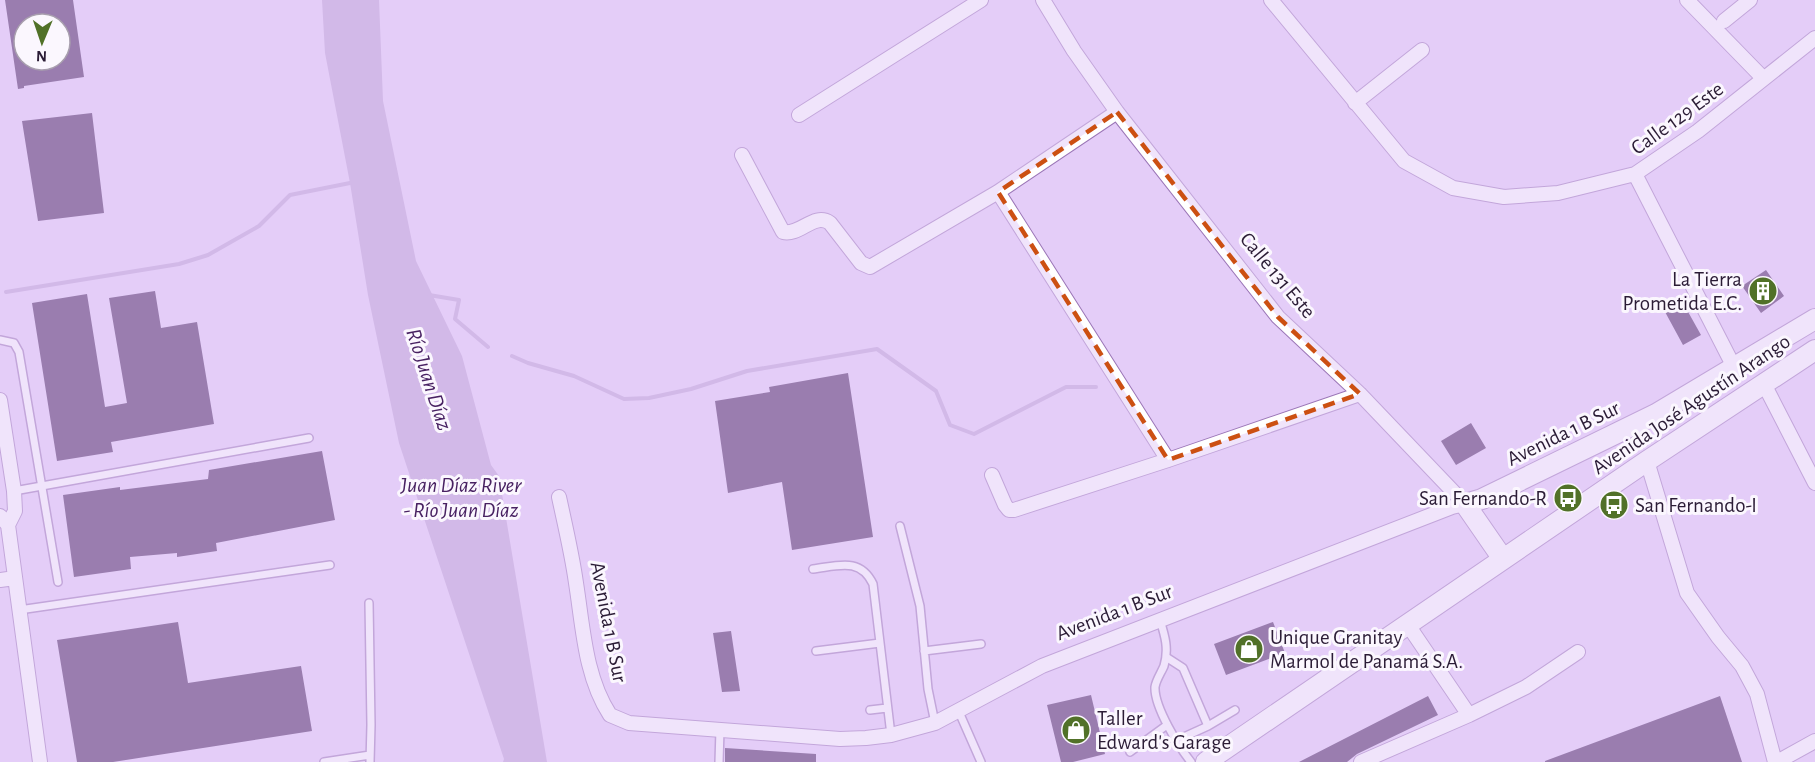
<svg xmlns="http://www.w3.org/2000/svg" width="1815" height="762" viewBox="0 0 1815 762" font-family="'Alegreya Sans',sans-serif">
  <rect width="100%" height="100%" fill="#e4cdf8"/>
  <path fill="#bd9fd5" d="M 322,0 L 379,0 L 383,101 L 416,261 L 462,356 L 491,465 L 499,476 L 547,762 L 503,762 L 504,759 L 399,443 L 368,295 L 350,183 L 325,53 Z"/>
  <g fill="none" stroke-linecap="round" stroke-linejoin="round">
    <path stroke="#bd9fd5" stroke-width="4" d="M 6,292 L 179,264 L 208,255 L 259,226 L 290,195 L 350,183
      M 429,295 L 459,300 L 455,319 L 488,347
      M 512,356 L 528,363 L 574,376 L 624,399 L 649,398 L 691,389 L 747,371 L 877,349 L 936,391 L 950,425 L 974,434 L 1066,387 L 1096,387"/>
  </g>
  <path fill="#401c57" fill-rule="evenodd" d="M 5,0 L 73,0 L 84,77 L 24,86 L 24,88 L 18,89 ZM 24,24 L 60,24 L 60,60 L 24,60 Z
    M 92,113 L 104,213 L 38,221 L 22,121 Z
    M 1766,270 L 1784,296 L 1761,313 L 1742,286 Z
    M 155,291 L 161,328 L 197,322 L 214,424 L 111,442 L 113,452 L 57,461 L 32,303 L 87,294 L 105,407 L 127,403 L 109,298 Z
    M 1682,301 L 1701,335 L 1683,345 L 1664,310 Z
    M 848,373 L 873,537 L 792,550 L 782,482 L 728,493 L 715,401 L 770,392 L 769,387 Z
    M 1471,423 L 1486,448 L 1456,465 L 1441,441 Z
    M 322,451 L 335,520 L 216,543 L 217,551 L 177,557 L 177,553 L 130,557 L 131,569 L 74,577 L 63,495 L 120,487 L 120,490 L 208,479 L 209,470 Z
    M 178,622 L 188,683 L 301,666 L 312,731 L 113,762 L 77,762 L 57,640 Z
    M 1273,622 L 1285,653 L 1226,675 L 1214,644 Z
    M 731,631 L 740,691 L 722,692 L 713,633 Z
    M 1091,695 L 1105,754 L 1073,762 L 1061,762 L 1047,705 Z
    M 1428,696 L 1438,715 L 1357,754 L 1347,762 L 1299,762 Z
    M 1720,696 L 1742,762 L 1545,762 L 1545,761 Z
    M 725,748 L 816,754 L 816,762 L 725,762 Z"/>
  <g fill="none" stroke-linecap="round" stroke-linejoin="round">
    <g stroke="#9b76b7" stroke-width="10">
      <path id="lane" d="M 0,340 L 14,343 L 19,352 L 58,582
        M 14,491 L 309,438
        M 900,526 L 920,606 L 928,689 L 935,723
        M 813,569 C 838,566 860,557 873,584 L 891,735
        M 369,603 L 371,725 L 370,762
        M 19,610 L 330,565
        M 1160,620 C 1165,636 1169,649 1164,666 C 1161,673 1156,680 1155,687 C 1154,707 1179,747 1191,762
        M 816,651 L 880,643
        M 924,651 L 981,644
        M 1166,657 L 1183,668 L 1208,726
        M 870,710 L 887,708
        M 959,712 L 981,762
        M 1175,741 L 1208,726 L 1235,710
        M 1130,752 L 1167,725
        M 324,762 L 370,755
        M 719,762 L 720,730"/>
    </g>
    <g stroke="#9b76b7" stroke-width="16">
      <path id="street" d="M 1043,0 L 1074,51 L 1117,112 L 1278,317 L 1360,394 L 1465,504
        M 1271,0 L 1404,161 L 1453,188 L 1504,197 L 1558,193 L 1635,174 L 1698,131 L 1815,38
        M 1687,0 L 1763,78
        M 1724,21 L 1750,0
        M 1355,103 L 1422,50
        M 799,115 L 981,0
        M 742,155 L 783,232 C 800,236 814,212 830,223 L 861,263 L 870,267 L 998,192 L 1117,112
        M 1635,174 L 1734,367
        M 998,192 L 1168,460
        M 1764,384 L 1815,483
        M 0,400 L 14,491 L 15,511 L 8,525
        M 1647,461 L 1687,593 L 1718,637 L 1742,666 L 1757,694 L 1775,762
        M 992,475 L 1005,505 L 1009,510 L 1014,510 L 1168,460 L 1360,394
        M 559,497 C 565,525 572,554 576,583 C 583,627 585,677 610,715 L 629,723 L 840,739 L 866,738 L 891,735 L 935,723 L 1042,666 L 1452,507 L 1465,504
        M 0,516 L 8,525 L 40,762
        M 0,580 L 15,578
        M 1408,625 L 1469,715
        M 1361,762 L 1469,715 L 1526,687 L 1578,652
        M 1777,762 L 1815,741"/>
    </g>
    <g stroke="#9b76b7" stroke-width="22">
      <path id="secondary" d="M 1503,559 L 1465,504 L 1482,499 L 1656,414 L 1815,319
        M 1206,762 L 1647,461 L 1815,350"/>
    </g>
    <use href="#lane" stroke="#fff" stroke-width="7"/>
    <use href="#street" stroke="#fff" stroke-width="14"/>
    <use href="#secondary" stroke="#fff" stroke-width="20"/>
  </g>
  <path d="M0 0H1815V762H0ZM 1117,112 L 1278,317 L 1360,394 L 1168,460 L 998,192 Z" fill="#e4cdf8" fill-opacity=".55" fill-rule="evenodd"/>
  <path fill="none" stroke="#cc5012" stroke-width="4.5" stroke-dasharray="12 8" stroke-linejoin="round" d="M 1117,112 L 1278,317 L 1360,394 L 1168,460 L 998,192 Z"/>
  <defs>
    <g id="building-disc" transform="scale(1.5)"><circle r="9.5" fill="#517128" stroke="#fbf7fe"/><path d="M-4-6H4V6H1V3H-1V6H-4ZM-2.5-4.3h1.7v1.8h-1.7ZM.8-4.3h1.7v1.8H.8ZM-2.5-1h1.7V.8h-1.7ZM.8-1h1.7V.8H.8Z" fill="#fff"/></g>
    <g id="bus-disc" transform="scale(1.5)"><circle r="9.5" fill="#517128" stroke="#fbf7fe"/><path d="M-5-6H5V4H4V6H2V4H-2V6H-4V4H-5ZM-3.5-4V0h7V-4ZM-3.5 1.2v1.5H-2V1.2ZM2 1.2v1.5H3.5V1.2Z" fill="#fff"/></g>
    <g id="shop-disc" transform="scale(1.5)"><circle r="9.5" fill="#517128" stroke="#fbf7fe"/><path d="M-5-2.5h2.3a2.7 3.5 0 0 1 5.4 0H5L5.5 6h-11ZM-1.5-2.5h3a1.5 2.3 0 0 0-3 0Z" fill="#fff"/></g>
  </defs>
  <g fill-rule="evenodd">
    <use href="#building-disc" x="1763" y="291"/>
    <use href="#bus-disc" x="1568" y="498"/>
    <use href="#bus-disc" x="1614" y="505"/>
    <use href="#shop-disc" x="1249" y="649"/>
    <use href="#shop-disc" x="1076" y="730"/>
  </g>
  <g text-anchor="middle" stroke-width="6" stroke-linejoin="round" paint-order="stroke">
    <g font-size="21" fill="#2b1c36" stroke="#fbf7fe">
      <text transform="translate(1677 118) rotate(-36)" y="7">Calle 129 Este</text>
      <text transform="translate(1278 275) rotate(50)" y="7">Calle 131 Este</text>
      <text transform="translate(1691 404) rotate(-34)" y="7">Avenida José Agustín Arango</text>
      <text transform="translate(1563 433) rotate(-26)" y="7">Avenida 1 B Sur</text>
      <text transform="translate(1114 612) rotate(-21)" y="7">Avenida 1 B Sur</text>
      <text transform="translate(609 622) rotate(79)" y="7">Avenida 1 B Sur</text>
    </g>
    <g font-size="21" fill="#2b1c36" stroke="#fbf7fe" text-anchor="start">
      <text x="1742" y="286" text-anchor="end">La Tierra<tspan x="1742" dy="24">Prometida E.C.</tspan></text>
      <text x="1547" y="505" text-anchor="end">San Fernando-R</text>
      <text x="1635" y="512">San Fernando-I</text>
      <text x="1270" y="644">Unique Granitay<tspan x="1270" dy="24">Marmol de Panamá S.A.</tspan></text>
      <text x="1097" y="725">Taller<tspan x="1097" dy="24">Edward's Garage</tspan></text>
    </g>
    <g font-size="22" font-style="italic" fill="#482162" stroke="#fbf7fe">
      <text transform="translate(430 379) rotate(72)" y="8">Río Juan Díaz</text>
      <text x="461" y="492">Juan Díaz River<tspan x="461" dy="25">- Río Juan Díaz</tspan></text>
    </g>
  </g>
  <g transform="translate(42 42) rotate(182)"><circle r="28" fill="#fbf7fe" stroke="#a89fae" stroke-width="1.5"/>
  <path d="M0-4.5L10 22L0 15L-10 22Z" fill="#517128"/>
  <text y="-9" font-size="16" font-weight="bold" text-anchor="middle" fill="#2b1c36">N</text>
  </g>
</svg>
